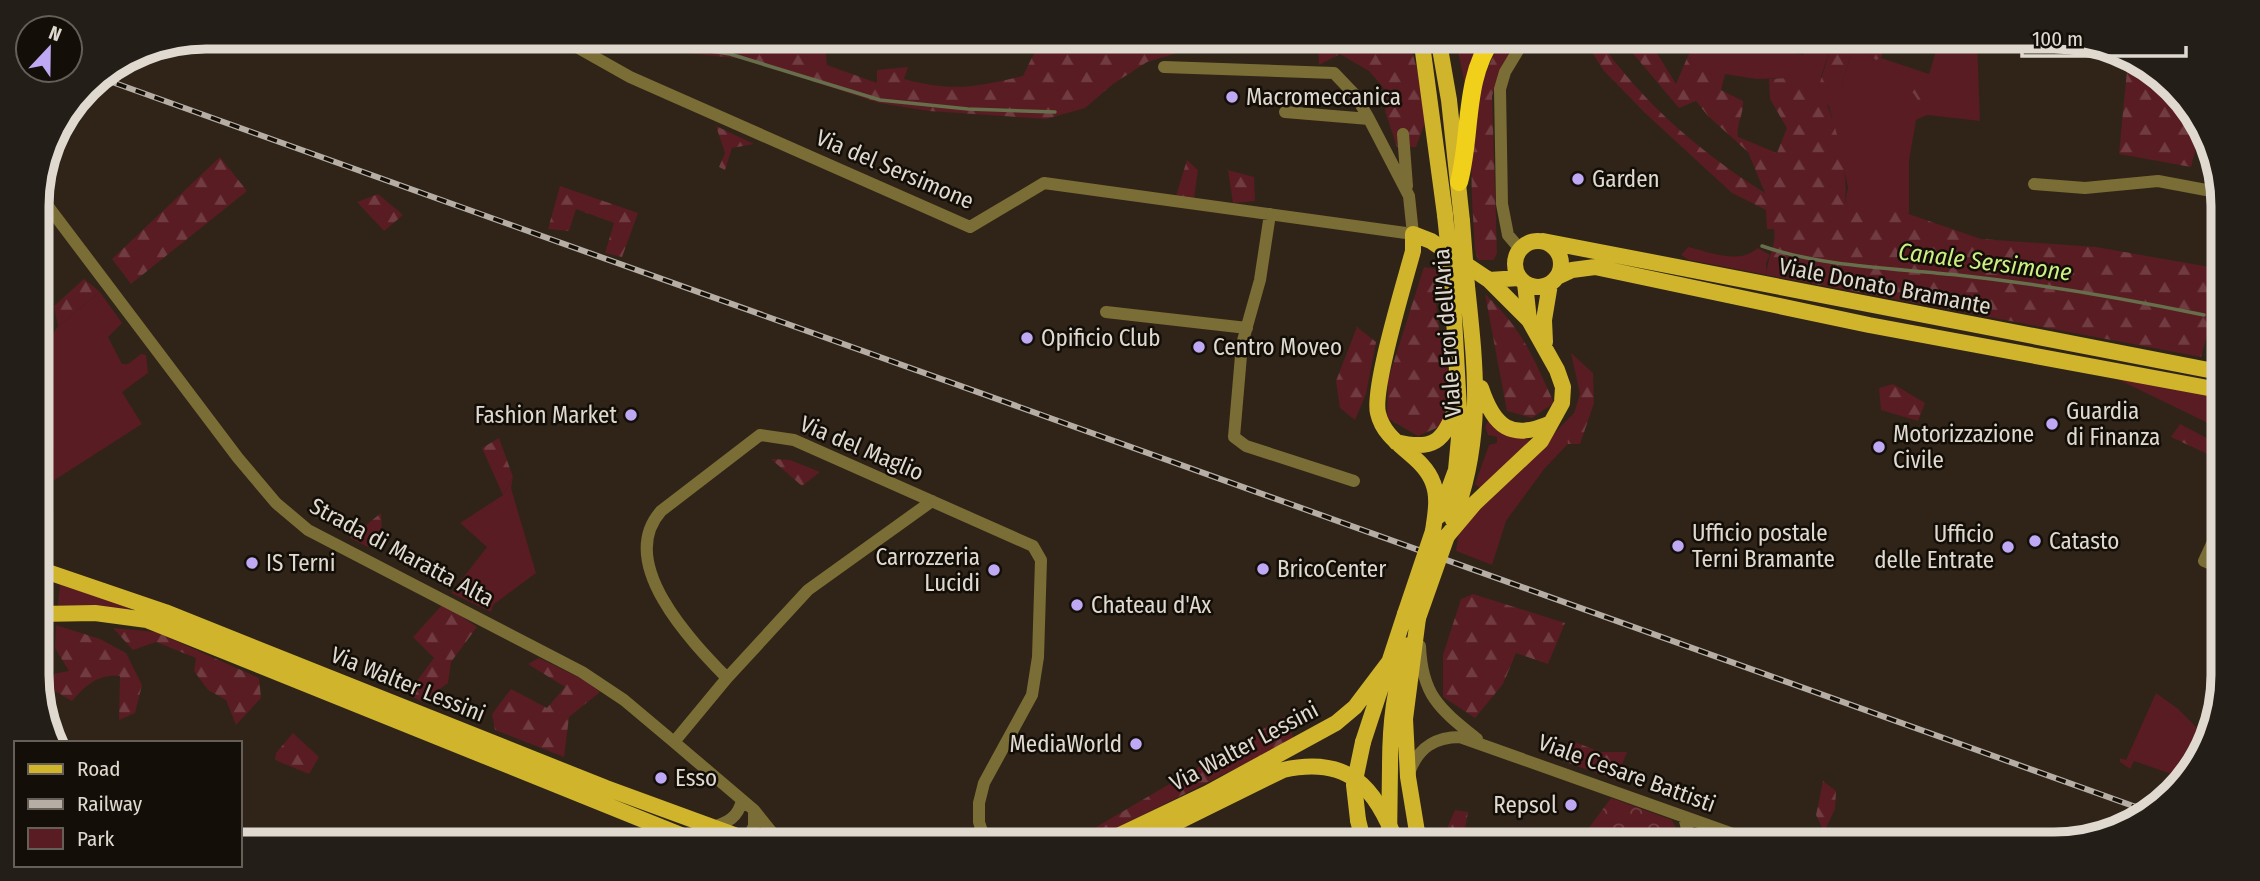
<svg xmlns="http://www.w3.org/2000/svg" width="2260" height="881" viewBox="0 0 2260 881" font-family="'Fira Sans Condensed',sans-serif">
  <defs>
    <pattern id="forest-firs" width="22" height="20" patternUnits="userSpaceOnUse" patternTransform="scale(1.75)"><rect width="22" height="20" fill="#581c22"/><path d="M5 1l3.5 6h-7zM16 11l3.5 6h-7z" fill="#703c41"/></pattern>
    <pattern id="park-crowns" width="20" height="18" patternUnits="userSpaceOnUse" patternTransform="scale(1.75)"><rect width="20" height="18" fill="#581c22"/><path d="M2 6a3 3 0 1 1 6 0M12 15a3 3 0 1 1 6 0" fill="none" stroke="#703c41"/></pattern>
  </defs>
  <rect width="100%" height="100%" fill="#2f2417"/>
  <path fill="#581c22" d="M 1455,37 L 1482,39 L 1471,62 L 1465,85 Z
    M 1696,37 L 1738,37 L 1738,42 L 1747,48 L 1758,41 L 1803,55 L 1810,37 L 1834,37 L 1821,77 L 1841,86 L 1853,49 L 1863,50 L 1876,60 L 1881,58 L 1929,74 L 1940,37 L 1977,37 L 1980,121 L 1927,115 L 1916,120 L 1909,161 L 1909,214 L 1845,204 L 1848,187 L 1829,106 L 1788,78 L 1757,79 L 1717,73 L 1694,65 L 1688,56 Z
    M 1688,247 C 1711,252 1738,265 1758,248 L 1770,255 L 1766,263 L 1767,275 L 1689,260 L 1681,255 Z
    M 100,292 L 122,323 L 108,337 L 122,364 L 128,364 L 141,354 L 146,355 L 148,373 L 122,392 L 142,424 L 39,490 L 38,356 L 58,326 Z
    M 2115,378 L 2219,395 L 2218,427 L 2214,426 Z
    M 1574,413 L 1568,444 L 1545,468 L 1506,521 L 1492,565 L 1456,551 L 1459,529 Z
    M 1489,419 L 1533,442 L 1481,489 L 1475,484 L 1489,445 L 1497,443 L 1497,437 L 1488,435 L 1485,427 Z
    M 513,477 L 511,488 L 536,573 L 493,605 L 491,612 L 451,593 L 487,547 L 460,523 L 503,495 Z
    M 60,584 L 129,607 L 129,612 L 94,606 L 58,605 Z
    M 2156,693 L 2177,708 L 2208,739 L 2180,777 L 2134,761 L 2130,769 L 2120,762 L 2120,758 L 2126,760 Z"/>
  <path fill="url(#forest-firs)" d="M 596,37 L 824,37 L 827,65 L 877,83 L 877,70 L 908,67 L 904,79 C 952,92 976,87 1023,76 L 1042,37 L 1060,37 L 1078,43 L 1083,37 L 1232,37 L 1147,62 L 1113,84 L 1085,108 L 1046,119 L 929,111 L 879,103 L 744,59 L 660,50 Z
    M 1318,37 L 1408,37 L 1429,112 L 1416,147 L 1397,147 L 1385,111 L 1388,93 L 1369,71 L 1340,54 L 1319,65 Z
    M 1505,37 L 1518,37 L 1501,68 L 1492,96 L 1497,253 L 1494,260 L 1478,260 L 1475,250 C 1471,180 1462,97 1505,37 Z
    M 1582,37 L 1597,37 C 1639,100 1701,153 1765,193 L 1748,152 L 1708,116 L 1696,101 L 1679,108 L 1619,37 L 1647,37 L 1676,84 L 1688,56 L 1694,65 L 1725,74 L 1721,90 L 1743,101 C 1744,114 1736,124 1738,137 L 1777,153 L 1787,128 L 1770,99 L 1769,79 L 1788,78 L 1819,86 L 1834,37 L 1861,37 L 1885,45 L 1881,58 L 1876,60 L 1863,50 L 1853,49 L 1841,86 L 1833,90 L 1820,87 C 1835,122 1849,166 1845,204 L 1894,209 L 1981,239 L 2096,247 L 2221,269 L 2220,331 L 2213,312 L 2201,357 L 1767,275 C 1766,258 1777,247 1774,229 L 1767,229 L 1766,210 L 1732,193 L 1645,113 L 1604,71 Z
    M 2128,60 L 2188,102 L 2205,144 L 2197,144 L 2191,167 L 2119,154 Z
    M 1914,75 L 1923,80 L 1932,94 L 1927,115 L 1914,94 L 1901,82 Z
    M 716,126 L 754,144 L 732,148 L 725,170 L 719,167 L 725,153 Z
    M 220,157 L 247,191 L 131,284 L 112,259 Z
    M 1187,160 L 1198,170 L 1194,198 L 1176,196 Z
    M 1228,170 L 1254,177 L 1255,201 L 1233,203 Z
    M 560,186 L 638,213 L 622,257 L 605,253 L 614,223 L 576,209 L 569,231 L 548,229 Z
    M 378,194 L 403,215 L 384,231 L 357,202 Z
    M 1424,267 L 1439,270 L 1435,296 L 1441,343 L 1453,386 L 1441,426 L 1418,436 L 1387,418 L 1388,380 Z
    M 84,279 L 100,292 L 58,326 L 54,306 Z
    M 1485,294 C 1523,330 1533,357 1554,403 L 1532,418 L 1507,411 Z
    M 1357,327 L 1376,342 L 1366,394 L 1355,420 L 1340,408 L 1336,381 Z
    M 1571,353 L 1593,373 L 1594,403 L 1580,444 L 1568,444 L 1567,436 L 1580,394 Z
    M 1893,384 L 1925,403 L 1918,421 L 1881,410 L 1879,388 Z
    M 2180,424 L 2218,444 L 2218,459 L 2171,437 Z
    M 499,438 L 513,477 L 503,495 L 482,448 Z
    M 771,459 L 790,460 L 820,472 L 802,486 Z
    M 381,513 L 382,533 L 368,547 L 350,538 Z
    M 1473,594 L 1565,623 L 1548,664 L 1516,653 L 1503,684 L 1475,718 L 1443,697 L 1443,655 L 1461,599 Z
    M 443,604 L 477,627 L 451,662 L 448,683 L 422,702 L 407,694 L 434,658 L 413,637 Z
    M 56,625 L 100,639 L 126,653 L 142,685 L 135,713 L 119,720 L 120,676 C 98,674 86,685 72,701 L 53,690 L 53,674 L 69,671 L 55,648 Z
    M 113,628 L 156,632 L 259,678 L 261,698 L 236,725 L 226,700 L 208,690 L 194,671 L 196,658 L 156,642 L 133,650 Z
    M 539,658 L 584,680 L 600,692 L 569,717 L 564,757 L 495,730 L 492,714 L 511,689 L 547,708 L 565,687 L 528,664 Z
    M 1285,716 L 1294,739 L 1103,835 L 1093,829 Z
    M 293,733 L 319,757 L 309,774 L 275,760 L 276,753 Z
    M 1569,740 L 1601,752 L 1627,752 L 1616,780 L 1563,761 Z
    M 1823,781 L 1836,791 L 1835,809 L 1824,832 L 1816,815 Z
    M 1455,810 L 1468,812 L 1464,835 L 1459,844 L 1440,844 Z"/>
  <path fill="url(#park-crowns)" d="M 1611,798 L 1672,820 L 1683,844 L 1577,844 Z"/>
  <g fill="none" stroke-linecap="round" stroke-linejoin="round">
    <path stroke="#676e4c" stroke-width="3.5" d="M 616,37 L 730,54 L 880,100 L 968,109 L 1055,112
      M 1762,246 C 1823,267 1892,268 1957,275 C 2040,284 2122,298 2204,315
      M 2217,318 L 2220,318"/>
    <path stroke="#7a6d35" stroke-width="12" d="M 559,37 L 630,77 L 970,227 L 1044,183 L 1413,234 L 1409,196 L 1369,119 L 1285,112
      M 1164,67 L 1334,73 L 1356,96 L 1369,119
      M 1403,134 L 1407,186
      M 2034,184 L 2085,188 L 2158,181 L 2222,193
      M 38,193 L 238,458 L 276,503 L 308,530 L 582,672 L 624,700 L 674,742 L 754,810 L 774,835 L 788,844
      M 1270,214 L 1260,280 L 1242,344 L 1234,437 L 1246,446 L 1354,481
      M 1520,249 L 1508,235 L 1502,204 L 1500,89 L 1505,72 L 1526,37
      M 1106,312 L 1247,328
      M 2216,566 L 2204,561 L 2217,533
      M 1420,646 C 1422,696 1440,709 1477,739
      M 727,678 C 692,642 615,563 661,511 L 760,435 L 794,440 L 1033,546 L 1041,560 L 1038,657 L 1032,695 L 984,783 L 979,803 L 979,822 L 986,844
      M 674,742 L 727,678 L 808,590 L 932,501
      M 1409,773 C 1418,748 1434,737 1460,737 L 1761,844
      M 1684,817 L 1691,844
      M 711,828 C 728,822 738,818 742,800
      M 702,844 L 746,841 L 754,826 L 754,810"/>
    <path stroke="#cfb42c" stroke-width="16" d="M 1421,37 L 1445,215
      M 1438,37 L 1449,100 L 1462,221
      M1515 264a23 23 0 1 1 46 0a23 23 0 1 1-46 0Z
      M 1543,241 L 2219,372
      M 1557,277 L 1572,270 L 1595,267 L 1869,325 L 2219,390
      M 1489,280 L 1529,320
      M 1545,342 L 1544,320 L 1550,284
      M 1481,388 C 1494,427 1511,441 1551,423
      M 1396,442 C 1433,451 1444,442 1456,407
      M 1439,516 L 1456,470 L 1460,427 L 1452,281
      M 1453,520 C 1484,440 1476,370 1467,286
      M 1433,531 C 1435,516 1439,498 1433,483 C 1423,454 1385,445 1378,413 C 1372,388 1405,281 1413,251 L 1413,234 L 1431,241 L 1489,280 L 1519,278
      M 1447,536 L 1474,504 L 1541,441 L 1562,403 L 1563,387 L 1557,370 L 1529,320 L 1525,283
      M 39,569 L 165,612 L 606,788 L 759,844
      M 39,573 L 45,587 L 39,605
      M 39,614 L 95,613 L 147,620 L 703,844
      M 1418,618 L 1405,719 L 1408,777 L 1419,844
      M 1363,742 L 1405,614
      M 1390,767 C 1390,724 1394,686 1409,645
      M 1358,820 L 1364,844
      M 1101,844 L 1208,793 L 1336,723 L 1355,707 L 1389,662
      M 1133,844 L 1283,770 C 1349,755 1376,788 1397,844"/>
    <path stroke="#f1d01b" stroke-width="18" d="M 1459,182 C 1472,133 1463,80 1493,37"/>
    <g stroke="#b6aea4" stroke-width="6">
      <path id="rail" d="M 98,77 L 2150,812"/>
    </g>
    <use href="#rail" stroke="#130e08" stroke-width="3.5" stroke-dasharray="10" stroke-linecap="butt"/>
    <path stroke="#cfb42c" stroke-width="16" d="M 1445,215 L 1452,281
      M 1462,221 L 1467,286
      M 1405,614 L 1433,531
      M 1418,618 L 1447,536
      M 1358,820 L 1354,785 L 1363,742
      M 1389,844 L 1390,767"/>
  </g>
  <g fill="#bfa9f4" stroke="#130e08" stroke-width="2.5">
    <circle cx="1232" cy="97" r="7"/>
    <circle cx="1578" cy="179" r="7"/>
    <circle cx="1027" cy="338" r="7"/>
    <circle cx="1199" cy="347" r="7"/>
    <circle cx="631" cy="415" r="7"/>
    <circle cx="2052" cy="424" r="7"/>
    <circle cx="1879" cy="447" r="7"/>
    <circle cx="2035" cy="541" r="7"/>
    <circle cx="1678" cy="546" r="7"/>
    <circle cx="2008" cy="547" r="7"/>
    <circle cx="252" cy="563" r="7"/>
    <circle cx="1263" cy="569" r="7"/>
    <circle cx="994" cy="570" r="7"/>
    <circle cx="1077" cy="605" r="7"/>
    <circle cx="1136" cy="744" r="7"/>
    <circle cx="661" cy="778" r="7"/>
    <circle cx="1571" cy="805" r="7"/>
  </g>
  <g text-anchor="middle" stroke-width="5" stroke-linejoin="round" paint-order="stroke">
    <g font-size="23" fill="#e0d9d0" stroke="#130e08" text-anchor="start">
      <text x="1246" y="105">Macromeccanica</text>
      <text x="1592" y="187">Garden</text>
      <text x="1041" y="346">Opificio Club</text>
      <text x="1213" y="355">Centro Moveo</text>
      <text x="2066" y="419">Guardia<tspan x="2066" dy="26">di Finanza</tspan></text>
      <text x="617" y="423" text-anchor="end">Fashion Market</text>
      <text x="1893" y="442">Motorizzazione<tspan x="1893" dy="26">Civile</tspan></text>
      <text x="1692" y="541">Ufficio postale<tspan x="1692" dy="26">Terni Bramante</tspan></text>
      <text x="1994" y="542" text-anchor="end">Ufficio<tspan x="1994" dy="26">delle Entrate</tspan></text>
      <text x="2049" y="549">Catasto</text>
      <text x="980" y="565" text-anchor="end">Carrozzeria<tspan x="980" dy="26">Lucidi</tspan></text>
      <text x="266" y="571">IS Terni</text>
      <text x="1277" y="577">BricoCenter</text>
      <text x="1091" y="613">Chateau d'Ax</text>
      <text x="1122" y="752" text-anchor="end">MediaWorld</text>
      <text x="675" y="786">Esso</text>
      <text x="1557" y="813" text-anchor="end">Repsol</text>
    </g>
    <g font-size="23" fill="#e0d9d0" stroke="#130e08">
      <text transform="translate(895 169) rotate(23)" y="8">Via del Sersimone</text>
      <text transform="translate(1885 286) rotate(11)" y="8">Viale Donato Bramante</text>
      <text transform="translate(1447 333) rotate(-94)" y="8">Viale Eroi dell'Aria</text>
      <text transform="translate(862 448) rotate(23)" y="8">Via del Maglio</text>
      <text transform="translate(402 552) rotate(28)" y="8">Strada di Maratta Alta</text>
      <text transform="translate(408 684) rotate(22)" y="8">Via Walter Lessini</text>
      <text transform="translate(1244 746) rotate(-28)" y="8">Via Walter Lessini</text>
      <text transform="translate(1627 773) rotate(20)" y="8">Viale Cesare Battisti</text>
    </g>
    <g font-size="24" font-style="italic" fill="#ccf081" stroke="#130e08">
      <text transform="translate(1985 262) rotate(7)" y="8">Canale Sersimone</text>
    </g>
  </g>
  <path d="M0 0H2260V881H0ZM206 49H2054A157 157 0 0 1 2211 206V675A157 157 0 0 1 2054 832H206A157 157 0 0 1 49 675V206A157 157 0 0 1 206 49Z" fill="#231e18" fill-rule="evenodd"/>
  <path fill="none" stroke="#e0d9d0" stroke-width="9" d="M206 49H2054A157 157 0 0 1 2211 206V675A157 157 0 0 1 2054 832H206A157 157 0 0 1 49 675V206A157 157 0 0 1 206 49Z"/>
  <rect x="14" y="741" width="228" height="126" fill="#130e08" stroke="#655f58" stroke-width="2"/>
  <rect x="28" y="764" width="35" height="10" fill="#cfb42c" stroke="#655f58" stroke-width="2"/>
  <text x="77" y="776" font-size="21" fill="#e0d9d0">Road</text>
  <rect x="28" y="799" width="35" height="10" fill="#b6aea4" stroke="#655f58" stroke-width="2"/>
  <text x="77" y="811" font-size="21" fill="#e0d9d0">Railway</text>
  <rect x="28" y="828" width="35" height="21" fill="#581c22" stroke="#655f58" stroke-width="2"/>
  <text x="77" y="846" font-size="21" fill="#e0d9d0">Park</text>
  <g transform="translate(49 49) rotate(22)"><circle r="33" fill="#130e08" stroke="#655f58" stroke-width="2"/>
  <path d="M0-5L12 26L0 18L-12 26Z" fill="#bfa9f4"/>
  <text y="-10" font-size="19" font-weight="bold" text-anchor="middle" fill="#e0d9d0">N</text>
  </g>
  <path d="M2022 46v10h164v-10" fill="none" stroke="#e0d9d0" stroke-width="3.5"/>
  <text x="2032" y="46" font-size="21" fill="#e0d9d0" stroke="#130e08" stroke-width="5" paint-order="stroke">100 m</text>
</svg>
